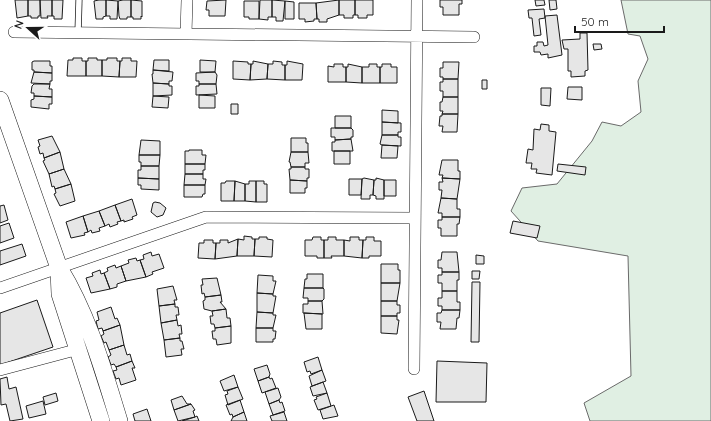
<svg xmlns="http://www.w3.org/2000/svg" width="711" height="421" viewBox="0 0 711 421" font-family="Quicksand,sans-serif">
  <rect width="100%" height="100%" fill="#fff"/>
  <path fill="#e0efe3" stroke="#6a6a6a" d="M 621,0 L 711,0 L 711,421 L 590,421 L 584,403 L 631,376 L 628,256 L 538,241 L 511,211 L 522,188 L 557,184 L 592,141 L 602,122 L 621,126 L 641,112 L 638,81 L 648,59 L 640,36 L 628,34 Z"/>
  <path fill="#e6e6e6" stroke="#1a1a1a" d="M 15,0 L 28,0 L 28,16 L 17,18 Z
    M 28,0 L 40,0 L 40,16 L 38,16 L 38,18 L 31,18 L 31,16 L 28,16 Z
    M 40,0 L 52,0 L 52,16 L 47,16 L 48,18 L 41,18 Z
    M 52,0 L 63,0 L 62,19 L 54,19 L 54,16 L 52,16 Z
    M 99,0 L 106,0 L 106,16 L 103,17 L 103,19 L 96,19 L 94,1 Z
    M 106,0 L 118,1 L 117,19 L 110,19 L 110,16 L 106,16 Z
    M 123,0 L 131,0 L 131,17 L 127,17 L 127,19 L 120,19 L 119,16 L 118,1 Z
    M 131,0 L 142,1 L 142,17 L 141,16 L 141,19 L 133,19 L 133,17 L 131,17 Z
    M 226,0 L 225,16 L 209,16 L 209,10 L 206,10 L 207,1 Z
    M 260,0 L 272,0 L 272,17 L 268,17 L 268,20 L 259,19 Z
    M 272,0 L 285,1 L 283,21 L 276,21 L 276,17 L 272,17 Z
    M 339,0 L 339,15 L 327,19 L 327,22 L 319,22 L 319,19 L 317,19 L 316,3 Z
    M 339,0 L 355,0 L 355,15 L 353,15 L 353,18 L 344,18 L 344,15 L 339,15 Z
    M 355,0 L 373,0 L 373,15 L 367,15 L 367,18 L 358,18 L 358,15 L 355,15 Z
    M 440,0 L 462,0 L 462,4 L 459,4 L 459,15 L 443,15 L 443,7 L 440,7 Z
    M 535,0 L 544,0 L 545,5 L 536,6 Z
    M 549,0 L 556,0 L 557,9 L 550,10 Z
    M 244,1 L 259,1 L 259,19 L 249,19 L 249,17 L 244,17 Z
    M 285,1 L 294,2 L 294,19 L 285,19 Z
    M 299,3 L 316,3 L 317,19 L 314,19 L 314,21 L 305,22 L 305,19 L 299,19 Z
    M 544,9 L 545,18 L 539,19 L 541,35 L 534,36 L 532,18 L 529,18 L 528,10 Z
    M 557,15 L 562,55 L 548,58 L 548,54 L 541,55 L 540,52 L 534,52 L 534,46 L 537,46 L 537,42 L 543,42 L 544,46 L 548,45 L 545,16 Z
    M 580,33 L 587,33 L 588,70 L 585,71 L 585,76 L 571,77 L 571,71 L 568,71 L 568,49 L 564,49 L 562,40 L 580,39 Z
    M 593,44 L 601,44 L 602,49 L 594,50 Z
    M 73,58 L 82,58 L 82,61 L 86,61 L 86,76 L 67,76 L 68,60 L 73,60 Z
    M 88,58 L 97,58 L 97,60 L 102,60 L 102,76 L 86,76 L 86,61 L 88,61 Z
    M 107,58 L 117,58 L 117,61 L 120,61 L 119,77 L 102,76 L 102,60 L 107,60 Z
    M 122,58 L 131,58 L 131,61 L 137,61 L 136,77 L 119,77 L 120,61 L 122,61 Z
    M 154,60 L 169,60 L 169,71 L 153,70 Z
    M 200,60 L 216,61 L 215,72 L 200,72 Z
    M 34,61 L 50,61 L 50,66 L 52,66 L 52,73 L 34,72 L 34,70 L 32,70 L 32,62 Z
    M 233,61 L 248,62 L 248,64 L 251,64 L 250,80 L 233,79 Z
    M 253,61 L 268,64 L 267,79 L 250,80 L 251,64 L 253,64 Z
    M 273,61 L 282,62 L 282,65 L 285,65 L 285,80 L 267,79 L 268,64 L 273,64 Z
    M 287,61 L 303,64 L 302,80 L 285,80 L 285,65 L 287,65 Z
    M 443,62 L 459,62 L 458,79 L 443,79 L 443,77 L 440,77 L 440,68 L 443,68 Z
    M 334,64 L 343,64 L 343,67 L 346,67 L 346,82 L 328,82 L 328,66 L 334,67 Z
    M 348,64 L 362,67 L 362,83 L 346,82 L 346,67 L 348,67 Z
    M 369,64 L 377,64 L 377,67 L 380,67 L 380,83 L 362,83 L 362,67 L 369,67 Z
    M 382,64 L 391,64 L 391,67 L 397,67 L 397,83 L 380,83 L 380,67 L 382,67 Z
    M 153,70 L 173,72 L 172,81 L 169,81 L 169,84 L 153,83 L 152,74 L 153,74 Z
    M 34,72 L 52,73 L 52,81 L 50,81 L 50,84 L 31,83 Z
    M 215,72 L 217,75 L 216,84 L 199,84 L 199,81 L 196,81 L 196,73 Z
    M 443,79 L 458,79 L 458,97 L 443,97 L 443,91 L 440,91 L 440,82 L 443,82 Z
    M 482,80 L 487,80 L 487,89 L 482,89 Z
    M 153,83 L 169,84 L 169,86 L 172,86 L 172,95 L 153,96 Z
    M 34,84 L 50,84 L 49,89 L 52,89 L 52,97 L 34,96 L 34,93 L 31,93 L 32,86 Z
    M 199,84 L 216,84 L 217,94 L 196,95 L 196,86 L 199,86 Z
    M 568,87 L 582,87 L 582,100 L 567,99 Z
    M 541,88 L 551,88 L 550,106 L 541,105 Z
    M 199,95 L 215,96 L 215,108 L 199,108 Z
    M 34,96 L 52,97 L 52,104 L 49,104 L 49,109 L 31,107 L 31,100 L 34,99 Z
    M 153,96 L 169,97 L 168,108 L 152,107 Z
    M 443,97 L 458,97 L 458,114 L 442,114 L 443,111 L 440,111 L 440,102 L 442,102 Z
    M 231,104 L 238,104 L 238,114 L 231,114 Z
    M 382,110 L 398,111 L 398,123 L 382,122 Z
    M 442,114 L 458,114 L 457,132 L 442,132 L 443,126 L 439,126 L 440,116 L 442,116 Z
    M 335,116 L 351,116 L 351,128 L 335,128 Z
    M 382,122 L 401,123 L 401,132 L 398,132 L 398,135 L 382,135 Z
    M 541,124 L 549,125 L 549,131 L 556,132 L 552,175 L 536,173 L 537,169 L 531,169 L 532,163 L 526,163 L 528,149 L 533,150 L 534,129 L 540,130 Z
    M 331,128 L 351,128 L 353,130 L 353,137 L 351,137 L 351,139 L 335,140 L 335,137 L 331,137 Z
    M 382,135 L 398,135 L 398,137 L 401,137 L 401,146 L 382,145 L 380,144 Z
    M 52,136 L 60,152 L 44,158 L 43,153 L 40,154 L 38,147 L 40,146 L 38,140 Z
    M 291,138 L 306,138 L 306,143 L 308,143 L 308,152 L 291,152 Z
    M 351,139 L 353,151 L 332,151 L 332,142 L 335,142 L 335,140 Z
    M 141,140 L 160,141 L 160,155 L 139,155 Z
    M 382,145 L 398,146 L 397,158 L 381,158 Z
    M 189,150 L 202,150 L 202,155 L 206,155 L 205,164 L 185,164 L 185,151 L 189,151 Z
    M 334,151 L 350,151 L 350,164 L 334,164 Z
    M 60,152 L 64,169 L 49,174 L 43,161 L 45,160 L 44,158 Z
    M 291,152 L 308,152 L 309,163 L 305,163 L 305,167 L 291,167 L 290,162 L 289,162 Z
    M 139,155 L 160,155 L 159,166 L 141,166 L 141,162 L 139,162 Z
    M 442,160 L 458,160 L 458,171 L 460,171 L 460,179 L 442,178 L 443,175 L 439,175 Z
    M 185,164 L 205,164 L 205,170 L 203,170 L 203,174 L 185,174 Z
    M 558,164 L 586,167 L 585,175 L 557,171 Z
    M 141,166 L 159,166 L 159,179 L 138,178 L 138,170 L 141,170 Z
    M 291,167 L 305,167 L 305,169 L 309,169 L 309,178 L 307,178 L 307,181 L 290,180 L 289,169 L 291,169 Z
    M 64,169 L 71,184 L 55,189 L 54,186 L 52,187 L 49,174 Z
    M 185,174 L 203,174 L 203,179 L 206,179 L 205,185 L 184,185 Z
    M 138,178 L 159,179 L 159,190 L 141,189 L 141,185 L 138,185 Z
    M 364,178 L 374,180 L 373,195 L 370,195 L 370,199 L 361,199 L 362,179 Z
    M 376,178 L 384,180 L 384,199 L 376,199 L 376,196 L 373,195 L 374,180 L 376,180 Z
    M 442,178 L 460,179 L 457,199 L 441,198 L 442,190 L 439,190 L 439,182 L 443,182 Z
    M 349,179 L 362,179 L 361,195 L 349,195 Z
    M 290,180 L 307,181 L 307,188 L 305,188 L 305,193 L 290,193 Z
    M 384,180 L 396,180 L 396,196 L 384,196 Z
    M 226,181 L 235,181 L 234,201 L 221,201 L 221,183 L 225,183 Z
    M 235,181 L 245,184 L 245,201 L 234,201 Z
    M 249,181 L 256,181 L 256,202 L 245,201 L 245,184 L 249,184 Z
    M 256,181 L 264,181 L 264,184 L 267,184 L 267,202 L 256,202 Z
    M 71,184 L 75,201 L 60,206 L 54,194 L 56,193 L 55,189 Z
    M 184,185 L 205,185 L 205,194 L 203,194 L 202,197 L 184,197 Z
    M 441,198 L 457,199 L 457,209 L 460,209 L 460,217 L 442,217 L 442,213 L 438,213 Z
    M 132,199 L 137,215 L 132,217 L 133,219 L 124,222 L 124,220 L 121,221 L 115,205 Z
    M 155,202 L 160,203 L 166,208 L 163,215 L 157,217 L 151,212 L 153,203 Z
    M 4,205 L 8,220 L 0,223 L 0,206 Z
    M 115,205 L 121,221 L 117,222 L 118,224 L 110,227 L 109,224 L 105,226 L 99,211 Z
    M 99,211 L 105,226 L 99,228 L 100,231 L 92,233 L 91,230 L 88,232 L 83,216 Z
    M 83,216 L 88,232 L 84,233 L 85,235 L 71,238 L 66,222 Z
    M 442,217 L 460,217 L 459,224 L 457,224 L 457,236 L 441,236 L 441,228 L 438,228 L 438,220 L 442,220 Z
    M 513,221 L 540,226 L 537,238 L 510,233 Z
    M 9,223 L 14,238 L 0,243 L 0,226 Z
    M 244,236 L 252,237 L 252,239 L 255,239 L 254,256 L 237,256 L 238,239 L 244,240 Z
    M 259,237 L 267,237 L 267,239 L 273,240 L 272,257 L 254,256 L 255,239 L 259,239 Z
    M 313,237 L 321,237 L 321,240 L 324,240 L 324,258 L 317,258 L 317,256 L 305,256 L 305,240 L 312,240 Z
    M 328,237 L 336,237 L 336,240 L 344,240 L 344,256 L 331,256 L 332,258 L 324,258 L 324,240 L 328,240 Z
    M 350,237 L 359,237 L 359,240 L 363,240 L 362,258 L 344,256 L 344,240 L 350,241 Z
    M 366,237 L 374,237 L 374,241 L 381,241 L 381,256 L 369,256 L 369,258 L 362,258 L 363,240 L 366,240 Z
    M 238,239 L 237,256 L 215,259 L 216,243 L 220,243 L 220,240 L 228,240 L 228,243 Z
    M 204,240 L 213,240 L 213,243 L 216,243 L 215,259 L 198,258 L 199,243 L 204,243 Z
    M 22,244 L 26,256 L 0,265 L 0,251 Z
    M 151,252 L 152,256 L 159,254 L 164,268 L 152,272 L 153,274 L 146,277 L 140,260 L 144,259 L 143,255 Z
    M 442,252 L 457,252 L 459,272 L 442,272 L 442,268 L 438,268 L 438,260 L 441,260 Z
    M 476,255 L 484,256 L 484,264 L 476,264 Z
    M 136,258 L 137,261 L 140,260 L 146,277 L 126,281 L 121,266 L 129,263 L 128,260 Z
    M 381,264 L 398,264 L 398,270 L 400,270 L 400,283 L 381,283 Z
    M 115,265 L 116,268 L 121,266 L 126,281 L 117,284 L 117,287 L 110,289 L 104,273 L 108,271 L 107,268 Z
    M 100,270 L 101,274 L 104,273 L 110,289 L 91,293 L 86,278 L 93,276 L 92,273 Z
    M 472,271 L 480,271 L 479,279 L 472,279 Z
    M 442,272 L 459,272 L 459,280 L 457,280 L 457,291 L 442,291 L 442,283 L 438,283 L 438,275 L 442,275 Z
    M 307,274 L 323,274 L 323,288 L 304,288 L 305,279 L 307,279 Z
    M 258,275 L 273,276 L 273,281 L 276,281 L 273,294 L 257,293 Z
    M 217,278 L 221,295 L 205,297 L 204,293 L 202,294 L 201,285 L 203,285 L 202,279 Z
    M 472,282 L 480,282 L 479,342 L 471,342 Z
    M 381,283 L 400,283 L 397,301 L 381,301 Z
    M 173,286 L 177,300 L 174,300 L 175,304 L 159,306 L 157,289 Z
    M 304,288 L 323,288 L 324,289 L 324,299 L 322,301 L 308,301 L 308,298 L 303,298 Z
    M 442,291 L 457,291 L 457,302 L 460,302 L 460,310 L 442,310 L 442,306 L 438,306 L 438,298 L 442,298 Z
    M 257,293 L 273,294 L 273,296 L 276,296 L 273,313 L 257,312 Z
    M 221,295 L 222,302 L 220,302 L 226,309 L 212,311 L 204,309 L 203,301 L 205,300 L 205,297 Z
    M 37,300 L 53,347 L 0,365 L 0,313 Z
    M 308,301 L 322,301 L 323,314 L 303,313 L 303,304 L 308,304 Z
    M 381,301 L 397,301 L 397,305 L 400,305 L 400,313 L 397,313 L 397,316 L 381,316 Z
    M 175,304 L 175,307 L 178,307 L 179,315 L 176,315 L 177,320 L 161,323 L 159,306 Z
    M 111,307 L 115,319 L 117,318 L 120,325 L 103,331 L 102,328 L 98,329 L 96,321 L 99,320 L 97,312 Z
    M 226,309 L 227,318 L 230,318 L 231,326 L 215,328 L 214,324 L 211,324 L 210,316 L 213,316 L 212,311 Z
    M 442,310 L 460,310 L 459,318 L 457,318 L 456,329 L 440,329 L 441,322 L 437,322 L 437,313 L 441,313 Z
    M 257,312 L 273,313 L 273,315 L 276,315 L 273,328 L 256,328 Z
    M 304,313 L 322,314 L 322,329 L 306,329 Z
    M 381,316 L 397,316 L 397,320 L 399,320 L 397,334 L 381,333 Z
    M 177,320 L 178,326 L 181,325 L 182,334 L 179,334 L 180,338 L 164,340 L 161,323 Z
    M 120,325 L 124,345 L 109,350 L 106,342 L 104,343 L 101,336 L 104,334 L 103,331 Z
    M 231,326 L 231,343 L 217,345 L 216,339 L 213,339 L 212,331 L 215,331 L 215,328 Z
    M 256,328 L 273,328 L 273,331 L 276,331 L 275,339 L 273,339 L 273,342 L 256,342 Z
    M 180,338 L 180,341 L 182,341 L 184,349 L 181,349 L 182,355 L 166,357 L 164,340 Z
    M 124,345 L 127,355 L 130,354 L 132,361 L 116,367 L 114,364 L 111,365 L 108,357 L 111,355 L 109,350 Z
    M 318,357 L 322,370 L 311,374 L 310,371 L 307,372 L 304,362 Z
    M 132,361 L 135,368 L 132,368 L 136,380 L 121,385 L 119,378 L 116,379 L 113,371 L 117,370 L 116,367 Z
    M 437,361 L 487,363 L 486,402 L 436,402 Z
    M 267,365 L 270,374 L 269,377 L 258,381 L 254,369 Z
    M 322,370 L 326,381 L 312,386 L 309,376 Z
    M 234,375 L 238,387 L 224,391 L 220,381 Z
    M 7,377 L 9,389 L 16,387 L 23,419 L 10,421 L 6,404 L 1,405 L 0,379 Z
    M 269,377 L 270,379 L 272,378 L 276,388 L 262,393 L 258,381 Z
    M 323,382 L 327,393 L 313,396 L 310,387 Z
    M 238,387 L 243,399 L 228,405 L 225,395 L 228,394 L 227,391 Z
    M 278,388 L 281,397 L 279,400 L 269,404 L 265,392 Z
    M 424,391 L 434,421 L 417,421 L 408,397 Z
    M 56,393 L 58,401 L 45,405 L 43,397 Z
    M 327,393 L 331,406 L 318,410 L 314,400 L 317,399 L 316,397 Z
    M 182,396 L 187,404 L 191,404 L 174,410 L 171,400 Z
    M 240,400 L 244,412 L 233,417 L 232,414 L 230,415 L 226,405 Z
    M 279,400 L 280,403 L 282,402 L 285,411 L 273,415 L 269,404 Z
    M 43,401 L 46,414 L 29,418 L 26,406 Z
    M 191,404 L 195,410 L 193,411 L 195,417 L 178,421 L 174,410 Z
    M 334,405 L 338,416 L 323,419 L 320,410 Z
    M 147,409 L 151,421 L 135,421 L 133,414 Z
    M 244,412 L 247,421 L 231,421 L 233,417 Z
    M 284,412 L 287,421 L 272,421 L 270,416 Z
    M 197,416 L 199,421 L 182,421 L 195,417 Z"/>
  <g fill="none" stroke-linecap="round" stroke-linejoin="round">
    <g stroke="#1a1a1a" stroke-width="7">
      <path id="lane" d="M 78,33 L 79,0"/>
    </g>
    <g stroke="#1a1a1a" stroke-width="12">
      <path id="street" d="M 14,32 L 474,37
        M 186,34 L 187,0
        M 0,288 L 206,217 L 415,218
        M 414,369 L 417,0
        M 0,370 L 79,349"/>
    </g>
    <g stroke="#1a1a1a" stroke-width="18">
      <path id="primary" d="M 0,100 L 59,268 C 88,315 103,369 119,421
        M 59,270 L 60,294 L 101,421"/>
    </g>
    <use href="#lane" stroke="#fff" stroke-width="5.5"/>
    <use href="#street" stroke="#fff" stroke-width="11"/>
    <use href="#primary" stroke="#fff" stroke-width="17"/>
  </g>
  <g transform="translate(28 28) rotate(291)" stroke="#ffffff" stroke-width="3" paint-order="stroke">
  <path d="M0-3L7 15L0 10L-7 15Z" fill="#1a1a1a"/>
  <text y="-6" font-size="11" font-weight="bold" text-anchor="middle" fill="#1a1a1a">N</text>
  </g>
  <path d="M575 26v6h89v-6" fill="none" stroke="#1a1a1a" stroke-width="2"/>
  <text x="581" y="26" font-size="12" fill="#1a1a1a" stroke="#ffffff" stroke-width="3" paint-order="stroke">50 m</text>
</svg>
